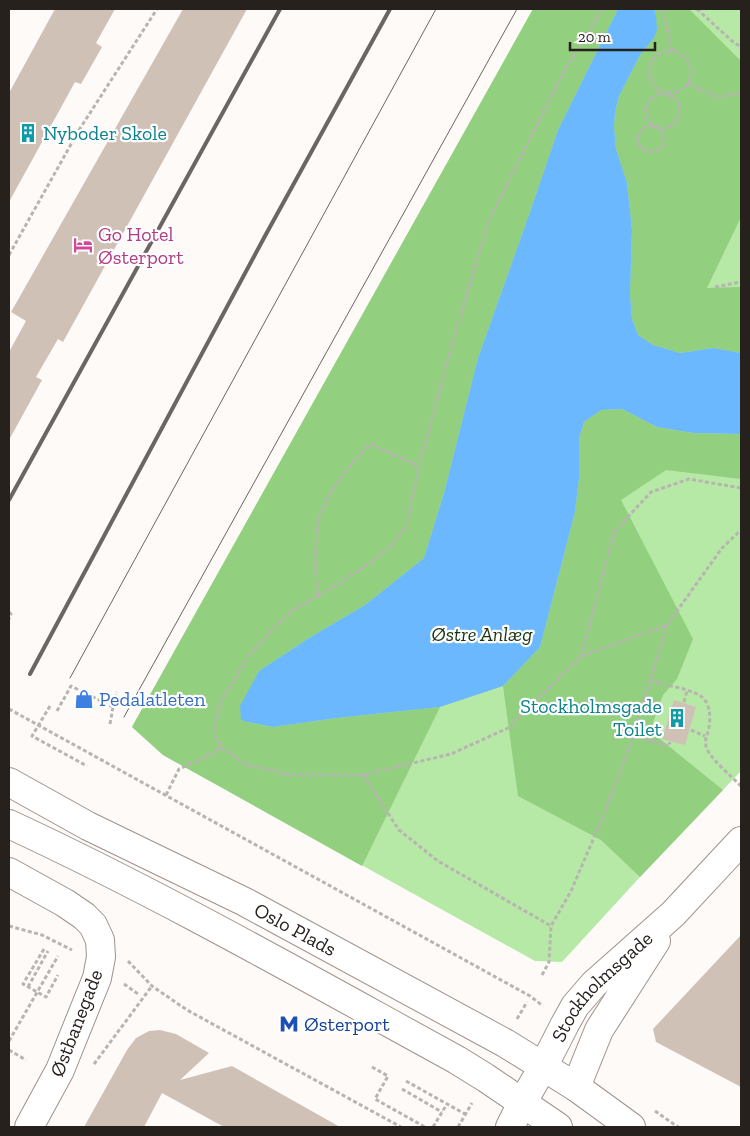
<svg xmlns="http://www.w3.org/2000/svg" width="750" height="1136" viewBox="0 0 750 1136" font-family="'Zilla Slab',serif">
  <rect width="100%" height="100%" fill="#fdfaf8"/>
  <path fill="#b6e9a6" d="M 533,9 L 741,9 L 741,771 L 640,877 L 562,962 L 535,961 L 163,755 L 132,727 Z"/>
  <path fill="#92cf7e" d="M 533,9 L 618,9 L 558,130 L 530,212 L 478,358 L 444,493 L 424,558 L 365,605 L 309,638 L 259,671 L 241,720 L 247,722 L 273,727 L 337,718 L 440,707 L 362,866 L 163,755 L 132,727 Z
    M 654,9 L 689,9 L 741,61 L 741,217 L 707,288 L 741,287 L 741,353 L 713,348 L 680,353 L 653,345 L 638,335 L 632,319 L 630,294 L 632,230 L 627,183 L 616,149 L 614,127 L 615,112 L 619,96 L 640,55 L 654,38 L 656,16 Z
    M 622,409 L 657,427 L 693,433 L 741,434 L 741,479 L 666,470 L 621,500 L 693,639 L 677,679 L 663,695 L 650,731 L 723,790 L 640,877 L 601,840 L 518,796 L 503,686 L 540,647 L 575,512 L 579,478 L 579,438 L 584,422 L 601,410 Z"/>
  <path fill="#6bb8fe" d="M 618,9 L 654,9 L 656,16 L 657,29 L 654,38 L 640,55 L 619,96 L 615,112 L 614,127 L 616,149 L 627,183 L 632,230 L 630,294 L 632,319 L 638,335 L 653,345 L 680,353 L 713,348 L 741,353 L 741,434 L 693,433 L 657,427 L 622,409 L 601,410 L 584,422 L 579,438 L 579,478 L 575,512 L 540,647 L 503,686 L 440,707 L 337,718 L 273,727 L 247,722 L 241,720 L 240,706 L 259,671 L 309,638 L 365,605 L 424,558 L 444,493 L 478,358 L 530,212 L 558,130 Z"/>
  <path fill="#d0c1b7" d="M 55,9 L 115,9 L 96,43 L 102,47 L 81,84 L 75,82 L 9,202 L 9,93 Z
    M 183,9 L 247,9 L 63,342 L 58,339 L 36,377 L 42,380 L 9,440 L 9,352 L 26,321 L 11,312 Z
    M 674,700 L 696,707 L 685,745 L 662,739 Z
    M 741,935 L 741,1087 L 656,1042 L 653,1029 Z
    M 160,1030 L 176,1034 L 209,1053 L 180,1080 L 232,1066 L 340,1127 L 224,1127 L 162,1093 L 144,1127 L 84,1127 L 127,1050 L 136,1038 L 149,1031 Z"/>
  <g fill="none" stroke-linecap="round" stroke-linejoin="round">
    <g stroke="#a1928a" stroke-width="30">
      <g id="minor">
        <path d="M 9,872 L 65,903 L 84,916 L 93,925 L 100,940 L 101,957 L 97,978 L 60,1070 L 29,1127"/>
        <path id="s1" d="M 543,1067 L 565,1024 L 575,1006 L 594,984 L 673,914 L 741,841"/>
        <path d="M 576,1087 L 599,1030 L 656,941"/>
      </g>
    </g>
    <g stroke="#a1928a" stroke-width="30">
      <g id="tertiary">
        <path id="s2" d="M 9,782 L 88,826 L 245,902 L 505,1043 L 576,1087 L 631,1127"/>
        <path d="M 9,824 C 162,895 309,979 457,1060 L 486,1078 L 558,1127"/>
        <path d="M 510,1127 L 522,1103 L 543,1067"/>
      </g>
    </g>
    <path stroke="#b8b4b1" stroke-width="3" stroke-dasharray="4 2.5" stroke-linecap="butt" d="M 602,9 L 561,77 L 489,220 L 456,330 L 419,466 L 406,527 L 392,545 L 370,563 L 335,586 L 291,611 L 250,654 L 220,702 L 214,734 L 221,747 L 245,764 L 291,775 L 363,775 L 451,754 L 508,728 L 581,656 L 615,531 L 651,492 L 689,479 L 741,488
      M 664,9 L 664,15 L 672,51
      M 697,9 L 732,41 L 741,47
      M649 72a21 21 0 1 1 42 0a21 21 0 1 1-42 0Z
      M 688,83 L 716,97 L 741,94
      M646 111a17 17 0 1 1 34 0a17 17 0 1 1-34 0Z
      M638 139a13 13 0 1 1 26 0a13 13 0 1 1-26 0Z
      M 9,255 L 79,130 L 157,9
      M 715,287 L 741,282
      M 318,596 L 315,561 L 318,519 L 330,494 L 346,470 L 370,444 L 419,466
      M 9,612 L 11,614 L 9,619
      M 582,656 L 667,625
      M 650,681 C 664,685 687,688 699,695 C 710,701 711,716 709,727 C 708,735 703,740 707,749 C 711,759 733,778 741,786
      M 684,702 L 687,691
      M 50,706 L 32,736 L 87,766
      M 9,709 L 530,996 L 543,1006
      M 57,711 L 71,686 L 113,707
      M 110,724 L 113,707 L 117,692
      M 691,730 L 705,736
      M 633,736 L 669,746 L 670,742
      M 363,775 L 399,830 L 438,861 L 551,926
      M 166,795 L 179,769 L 213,753 L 221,747
      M 9,926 L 42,935 L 72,950
      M 44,949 L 23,984 L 46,997 L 58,975
      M 128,961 L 152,986 L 187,1010 L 401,1127
      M 542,975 L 549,962 L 551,926 L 571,891 L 604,814 L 631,742 L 667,625 L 722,548 L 741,530
      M 124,984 L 138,994
      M 28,987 L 48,951
      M 517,1019 L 527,1002
      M 9,1041 L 58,956
      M 9,1050 L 26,1060
      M 94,1064 L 152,986
      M 372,1067 L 388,1076 L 375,1099 L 425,1127
      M 406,1081 L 465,1114
      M 402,1089 L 442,1112
      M 655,1111 L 678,1127
      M 433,1127 L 447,1104
      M 458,1127 L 472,1103"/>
    <use href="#minor" stroke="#fff" stroke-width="28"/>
    <use href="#tertiary" stroke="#fff" stroke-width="28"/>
    <path stroke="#6b6663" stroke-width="1" d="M 70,678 L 436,9
      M 124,717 L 517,9"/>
    <path stroke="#6b6663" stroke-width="4" d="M 9,500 L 280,9
      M 30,674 L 265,236 L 390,9"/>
  </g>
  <defs>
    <g id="building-bare" transform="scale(1.5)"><path d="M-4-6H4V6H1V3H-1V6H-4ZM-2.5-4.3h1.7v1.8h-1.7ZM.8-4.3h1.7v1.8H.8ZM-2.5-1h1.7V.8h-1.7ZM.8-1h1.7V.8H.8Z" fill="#0f9aa8" stroke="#fff" stroke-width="2.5" paint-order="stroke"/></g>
    <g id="hotel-bare" transform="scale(1.5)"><path d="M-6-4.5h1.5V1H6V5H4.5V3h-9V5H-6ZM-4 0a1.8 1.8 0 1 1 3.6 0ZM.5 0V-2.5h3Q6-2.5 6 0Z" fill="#d1479c" stroke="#fff" stroke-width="2.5" paint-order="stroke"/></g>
    <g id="shop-bare" transform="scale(1.5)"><path d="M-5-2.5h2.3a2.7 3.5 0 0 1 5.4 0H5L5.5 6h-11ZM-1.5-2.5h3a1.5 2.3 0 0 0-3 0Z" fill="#3f7fe0" stroke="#fff" stroke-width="2.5" paint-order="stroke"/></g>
    <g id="metro-bare" transform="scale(1.5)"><path d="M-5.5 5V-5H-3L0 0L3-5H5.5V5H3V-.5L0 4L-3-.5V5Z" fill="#1a4fb4" stroke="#fff" stroke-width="2.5" paint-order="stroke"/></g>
  </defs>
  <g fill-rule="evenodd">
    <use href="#building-bare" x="28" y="133"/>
    <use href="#hotel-bare" x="83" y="245"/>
    <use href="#shop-bare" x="84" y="699"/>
    <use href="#building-bare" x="677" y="718"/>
    <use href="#metro-bare" x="289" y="1024"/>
  </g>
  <g text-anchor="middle" stroke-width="4.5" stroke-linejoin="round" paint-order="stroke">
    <g font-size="20" fill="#0d838f" stroke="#fff" text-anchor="start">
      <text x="43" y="140">Nyboder Skole</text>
      <text x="662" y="713" text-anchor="end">Stockholmsgade<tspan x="662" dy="23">Toilet</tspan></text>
    </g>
    <g font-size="20" fill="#b23c85" stroke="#fff" text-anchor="start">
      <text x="98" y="241">Go Hotel<tspan x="98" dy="23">Østerport</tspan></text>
    </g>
    <g font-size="20" font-style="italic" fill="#1a3211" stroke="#fff">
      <text x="482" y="641">Østre Anlæg</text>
    </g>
    <g font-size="20" fill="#366cbe" stroke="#fff" text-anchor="start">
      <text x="99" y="706">Pedalatleten</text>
    </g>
    <g font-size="20" fill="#27211e" stroke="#fff">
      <text dy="7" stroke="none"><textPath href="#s2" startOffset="322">Oslo Plads</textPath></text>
      <text dy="7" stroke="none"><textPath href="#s1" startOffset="101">Stockholmsgade</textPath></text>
      <text transform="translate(76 1023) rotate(-69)" y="7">Østbanegade</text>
    </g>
    <g font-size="20" fill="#164399" stroke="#fff" text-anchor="start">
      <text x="304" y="1031">Østerport</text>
    </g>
  </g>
  <rect width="750" height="1136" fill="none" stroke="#27211e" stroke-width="20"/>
  <path d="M570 42v8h85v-8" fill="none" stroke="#27211e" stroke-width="2.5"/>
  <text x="578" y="42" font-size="15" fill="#27211e" stroke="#ffffff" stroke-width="4" paint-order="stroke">20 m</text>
</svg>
